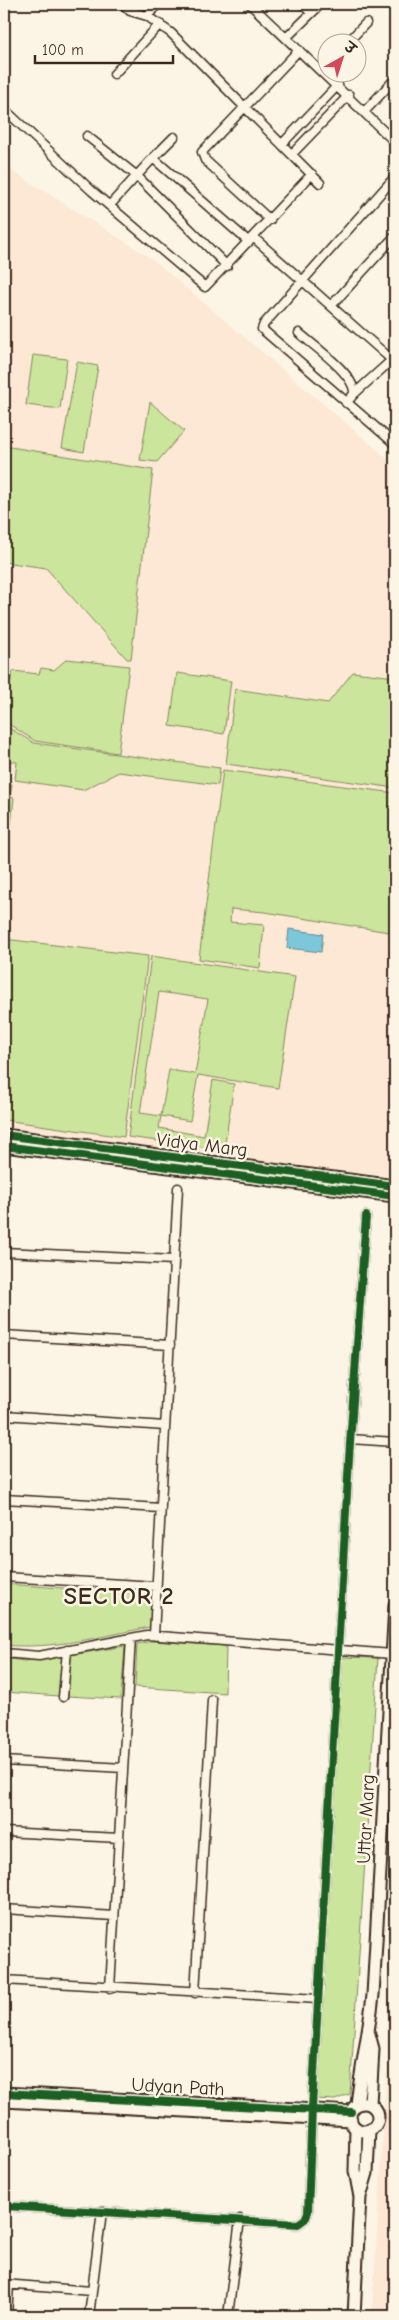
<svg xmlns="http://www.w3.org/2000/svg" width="399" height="2320" viewBox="0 0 399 2320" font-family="'Comic Neue','Playpen Sans Deva',sans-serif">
  <rect width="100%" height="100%" fill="#fcf5e5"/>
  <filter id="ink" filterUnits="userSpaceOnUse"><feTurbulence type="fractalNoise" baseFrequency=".02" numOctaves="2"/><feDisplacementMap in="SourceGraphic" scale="10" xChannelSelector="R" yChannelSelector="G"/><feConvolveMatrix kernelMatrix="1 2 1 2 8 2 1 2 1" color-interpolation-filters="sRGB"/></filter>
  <g filter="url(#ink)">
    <path fill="#fce8d4" d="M 4,166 L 151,258 L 395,465 L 395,1177 L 124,1151 L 4,1135 Z
      M 395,1880 L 395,2316 L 372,2316 L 387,2066 Z"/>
    <path fill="#cbe59c" stroke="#83885d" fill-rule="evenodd" d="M 33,355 L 67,359 L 60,409 L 26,405 Z
      M 77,362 L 98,366 L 84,452 L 62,448 Z
      M 150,402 L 184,431 L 157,462 L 140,460 Z
      M 4,446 L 153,470 L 131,659 L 127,659 L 46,568 L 4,562 Z
      M 67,659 L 129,666 L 118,753 L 35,741 L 4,721 L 4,693 L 9,688 L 13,671 L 39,674 L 41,668 L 54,670 Z
      M 353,672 L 395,677 L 395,788 L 226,764 L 235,689 L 328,703 Z
      M 177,673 L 231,681 L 224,734 L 170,726 Z
      M 4,725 L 34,743 L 220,768 L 218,785 L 119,772 L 83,790 L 15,780 L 17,762 L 4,760 Z
      M 223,770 L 395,793 L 395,933 L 265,912 L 231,909 L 230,922 L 264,925 L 260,968 L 199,959 Z
      M 4,783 L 12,784 L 10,797 L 14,798 L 11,824 L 4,823 Z
      M 4,939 L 148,956 L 124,1137 L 4,1120 Z
      M 151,956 L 295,977 L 278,1088 L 198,1075 L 190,1121 L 161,1116 L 159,1128 L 204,1136 L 213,1080 L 234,1084 L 224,1150 L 128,1137 ZM 159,992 L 208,999 L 195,1074 L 169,1070 L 161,1116 L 140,1113 Z
      M 4,1584 L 152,1594 L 150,1627 C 102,1636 53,1650 4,1645 Z
      M 152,1641 L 226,1646 L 225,1693 L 135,1687 L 137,1644 Z
      M 125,1646 L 121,1699 L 68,1696 L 71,1655 Z
      M 63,1655 L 59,1696 L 4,1692 L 4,1658 L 24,1661 Z
      M 341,1657 L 378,1658 L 350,2094 L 335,2100 L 315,2099 Z"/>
    <path fill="#7bc8da" stroke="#61898f" d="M 289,929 L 323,934 L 321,952 L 287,948 Z"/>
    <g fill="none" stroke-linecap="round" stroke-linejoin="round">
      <g stroke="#3b2a1e" stroke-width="11">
        <path id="street" d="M 123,4 L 130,11 L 147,16 L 171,33 L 320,183
          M 250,4 L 395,142
          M 303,4 L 311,13
          M 147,16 L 158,4
          M 286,38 L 321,4
          M 348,42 L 366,23
          M 114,74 L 160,24
          M 4,109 L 92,191 L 205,287 L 312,174
          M 365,111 L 395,79
          M 87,136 L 137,176 L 227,266
          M 282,144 L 338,85
          M 292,154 L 349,95
          M 153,158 L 174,137
          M 395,177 L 264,324 L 262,329 L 395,444
          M 110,205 L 153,158 L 249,242
          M 270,220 L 205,160 L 202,152 L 299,50
          M 253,237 L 392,360
          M 331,306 L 395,236
          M 299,333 C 314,346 356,375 354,394 L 346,403
          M 354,394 L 394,358
          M 4,1252 L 174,1260
          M 4,1335 L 170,1345
          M 4,1415 L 165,1426
          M 350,1439 L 395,1442
          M 4,1499 L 161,1508
          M 4,1577 L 156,1586
          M 154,1635 L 178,1188
          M 4,1653 L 39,1656 L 147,1635 L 392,1654
          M 63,1697 L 67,1650
          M 4,1761 L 123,1768
          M 4,1832 L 119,1838
          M 4,1909 L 114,1916
          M 4,1980 L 318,1999
          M 110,1988 L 131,1638
          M 195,1993 L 212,1700
          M 4,2206 L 298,2224 L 305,2219 L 308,2212 L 312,2108 L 349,1458 L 366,1216
          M 4,2284 L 91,2291
          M 7,2316 L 9,2285
          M 89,2316 L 102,2211
          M 228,2316 L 240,2219"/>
      </g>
      <g stroke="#3b2a1e" stroke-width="15">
        <path id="secondary" d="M 4,1135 L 395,1186
          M 4,1146 L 395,1196
          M 369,2034 L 373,2049 L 370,2104
          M 4,2093 L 351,2112
          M 4,2101 L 351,2120
          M350 2117a14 14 0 1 1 28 0a14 14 0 1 1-28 0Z
          M 357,2105 C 361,2068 369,2032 373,1995 L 395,1605
          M 356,2128 L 355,2171 L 360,2197
          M 354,2316 L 360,2197 L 367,2173 L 369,2130"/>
      </g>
      <use href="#street" stroke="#fcf5e5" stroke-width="8"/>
      <use href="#secondary" stroke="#fcf5e5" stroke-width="11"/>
      <g stroke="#fcf5e5" stroke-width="11">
        <path id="cycleway" d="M 4,1135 L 395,1186
          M 4,1146 L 395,1196
          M 4,2093 L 351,2112
          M 4,2206 L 298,2224 L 305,2219 L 308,2212 L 312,2108 L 349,1458 L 366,1216"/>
      </g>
      <use href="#cycleway" stroke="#1b5e20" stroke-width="8"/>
    </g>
  </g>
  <g text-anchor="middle" stroke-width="5" stroke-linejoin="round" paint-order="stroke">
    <g font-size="19" fill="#3b2a1e" stroke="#fcf5e5">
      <text transform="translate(202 1144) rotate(7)" y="7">Vidya Marg</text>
      <text transform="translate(365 1819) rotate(-87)" y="7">Uttar Marg</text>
      <text transform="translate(178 2086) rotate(3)" y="7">Udyan Path</text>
    </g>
    <g font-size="24" font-weight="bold" letter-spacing="1" fill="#3b2a1e" stroke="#fcf5e5">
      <text x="119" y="1604">SECTOR 2</text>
    </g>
  </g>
  <rect width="399" height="2320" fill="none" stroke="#fcf5e5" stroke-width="20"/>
  <rect x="10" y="10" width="379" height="2300" fill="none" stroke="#3b2a1e" stroke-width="2" filter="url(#ink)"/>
  <g transform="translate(342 58) rotate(39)"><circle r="24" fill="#fcf5e5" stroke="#afa495"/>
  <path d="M0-4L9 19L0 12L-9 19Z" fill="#d1495b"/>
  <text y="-8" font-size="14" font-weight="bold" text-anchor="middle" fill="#3b2a1e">उ</text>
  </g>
  <path d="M35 55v8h138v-8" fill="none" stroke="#3b2a1e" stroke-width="2.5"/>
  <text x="42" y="55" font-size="15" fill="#3b2a1e" stroke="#fcf5e5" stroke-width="4" paint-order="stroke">100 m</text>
</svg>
